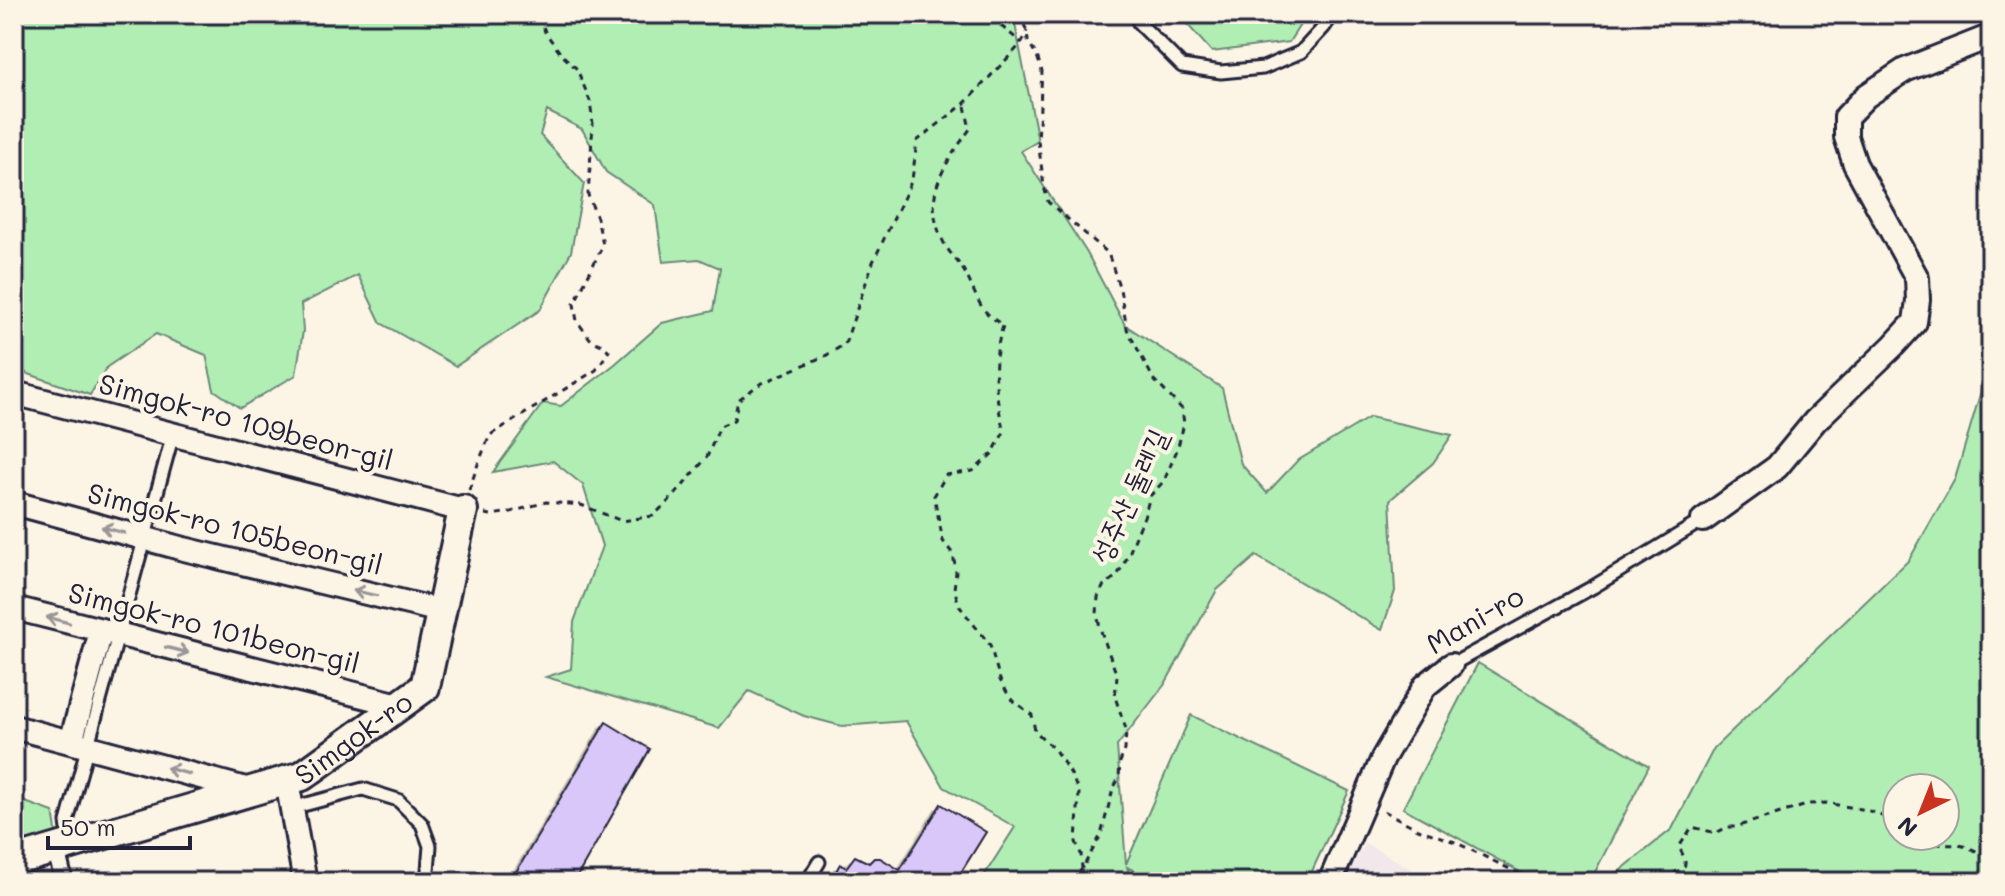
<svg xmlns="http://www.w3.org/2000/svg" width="2005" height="896" viewBox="0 0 2005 896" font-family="Mali,'Poor Story',sans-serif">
  <defs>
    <filter id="shadow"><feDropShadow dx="-5.5" dy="5.5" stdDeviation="0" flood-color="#0004"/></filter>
  </defs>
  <rect width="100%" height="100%" fill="#fcf5e5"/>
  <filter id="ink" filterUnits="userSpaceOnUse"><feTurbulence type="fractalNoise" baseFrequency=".0125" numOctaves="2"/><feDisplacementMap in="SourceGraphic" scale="16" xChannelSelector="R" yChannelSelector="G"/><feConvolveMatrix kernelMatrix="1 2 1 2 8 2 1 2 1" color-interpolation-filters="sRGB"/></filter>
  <g filter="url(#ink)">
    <path fill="#f2e7eb" d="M 1365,843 L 1432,881 L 1432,882 L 1344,882 Z"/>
    <path fill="#b1eeb4" stroke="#6a8878" stroke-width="2" fill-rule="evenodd" d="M 14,14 L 1013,14 L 1038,141 L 1021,151 L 1087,253 L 1125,325 L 1222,388 L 1241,464 L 1267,493 L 1297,461 L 1370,417 L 1452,435 L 1433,463 L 1390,500 L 1395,591 L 1382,630 L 1256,556 L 1217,590 L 1165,684 L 1117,746 L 1126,864 L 1191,715 L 1349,791 L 1307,882 L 1156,882 L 1127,867 L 1132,882 L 980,882 L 1015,827 L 944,787 L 906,721 L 842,726 L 804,716 L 749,691 L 719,728 L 546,677 L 571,669 L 574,622 L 602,546 L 583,485 L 553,461 L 493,472 L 543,403 L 561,406 L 615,364 L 662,323 L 713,311 L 720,268 L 699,259 L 663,262 L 655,205 L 606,172 L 582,129 L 547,111 L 540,135 L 584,183 L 571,252 L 540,310 L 456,366 L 381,323 L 358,275 L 301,304 L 303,331 L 296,375 L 240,408 L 214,390 L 206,355 L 156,334 L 107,367 L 90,395 L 14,369 Z
      M 1178,14 L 1307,14 L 1289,42 L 1212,52 Z
      M 1991,357 L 1991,882 L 1606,882 L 1672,829 L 1714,748 L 1909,560 L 1955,479 ZM 1945,788 L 1945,836 L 1897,836 L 1897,788 Z
      M 1478,663 L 1649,766 L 1590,882 L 1539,882 L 1403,808 Z
      M 14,798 L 53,812 L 57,836 L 14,848 Z"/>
    <path fill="#dac7f9" stroke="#22223b" stroke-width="2" filter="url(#shadow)" d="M 606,722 L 650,749 L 574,882 L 510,882 Z
      M 941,804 L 986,832 L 955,882 L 830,882 L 840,864 L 846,868 L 855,856 L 869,863 L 874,858 L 880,858 L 900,870 Z"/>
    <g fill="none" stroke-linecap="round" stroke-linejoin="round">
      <g stroke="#22223b" stroke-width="17">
        <path id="service" d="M 1136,14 L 1139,23 L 1182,66 L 1221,72 L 1263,68 L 1301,52 L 1324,27 L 1333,14
          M 1451,665 L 1593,587 L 1703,520
          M 292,808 L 363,789 L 398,800 L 422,824 L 430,846 L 427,882
          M 70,844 L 67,822 L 173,434
          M 807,882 L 819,862"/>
      </g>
      <g stroke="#22223b" stroke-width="22">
        <path id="pedestrian" d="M 56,849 L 64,882"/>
      </g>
      <g stroke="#22223b" stroke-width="28">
        <path id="minor" d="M 14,393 L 463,510
          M 14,503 L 184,549 L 441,611
          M 1703,520 L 1777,467 L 1815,421 L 1894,345 L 1915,322 L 1918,300 L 1917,278 L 1855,164 L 1846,137 L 1846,117 L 1866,96 L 1905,70 L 1991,36
          M 14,608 L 399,705
          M 14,727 L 253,791
          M 71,742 L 101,631
          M 287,781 L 305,882
          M 1330,882 L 1383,758 L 1425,686 L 1451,665"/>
      </g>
      <g stroke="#22223b" stroke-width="34">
        <g id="tertiary">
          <path id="s1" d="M 14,861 L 302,776 L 425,687 L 463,510"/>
        </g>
      </g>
      <path stroke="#22223b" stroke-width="3" stroke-dasharray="6 6" stroke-linecap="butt" d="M 1000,14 L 1001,26 L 1022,43
        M 1019,14 L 1027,31 L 1028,41 L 1037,56 L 1042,71 L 1038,141 L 1044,186 L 1048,202 L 1108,253 L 1120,289 L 1127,329 L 1154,380 L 1182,409 L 1184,424 L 1177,450 L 1164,481 L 1150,496 L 1145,514 L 1128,556 L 1117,576 L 1104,585 L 1098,597 L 1097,615 L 1101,631 L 1117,676 L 1115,697 L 1126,729 L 1125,750 L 1120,762 L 1119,778 L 1113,789 L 1101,835 L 1082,869 L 1071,882
        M 965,106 L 970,129 C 944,165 921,196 943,241 C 948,252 958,261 964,271 C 971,283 976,299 984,310 C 989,316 997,321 1003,326 C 991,362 995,395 1004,432 L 992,454 L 973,471 L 946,475 L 934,496 L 943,541 L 953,554 L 956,572 L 954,589 L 960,607 L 990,645 L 1000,680 L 1010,698 L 1032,715 L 1035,731 L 1055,750 L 1071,774 L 1079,793 L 1076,842 L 1081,854 L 1082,869
        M 469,490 L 478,464 L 490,435 L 596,370 L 609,351 L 604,346 L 591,340 L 577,321 L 574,304 L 603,245 L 597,218 L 588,195 L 593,124 L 590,101 L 577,69 L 561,54 L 545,32 L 539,14
        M 485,514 L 491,515 L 511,512 L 546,502 L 581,505 L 622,521 L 653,516 L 675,495 L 707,457 L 720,426 L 734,420 L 738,400 L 760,384 L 827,355 L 845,344 L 873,262 L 912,180 L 917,141 L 964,104 L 1022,43 L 1027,31
        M 1384,811 L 1418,829 L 1455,842 L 1536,882
        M 1926,836 C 1940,850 1945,842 1963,846 C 1969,847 1975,851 1981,853 L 1991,850
        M 1671,882 L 1670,874 C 1690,868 1687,863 1679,847 L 1692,827 L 1716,833 L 1727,827 L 1735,827 L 1810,804 L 1826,803 L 1867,810 L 1882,816 L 1897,817"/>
      <use href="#service" stroke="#fcf5e5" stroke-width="11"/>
      <use href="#pedestrian" stroke="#fcf5e5" stroke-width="16"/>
      <use href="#minor" stroke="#fcf5e5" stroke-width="22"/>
      <use href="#tertiary" stroke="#fcf5e5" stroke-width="28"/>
    </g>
    <defs><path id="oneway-shaft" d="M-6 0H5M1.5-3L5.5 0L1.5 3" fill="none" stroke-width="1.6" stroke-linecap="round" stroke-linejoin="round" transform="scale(2)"/></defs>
    <g stroke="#9a9698">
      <use href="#oneway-shaft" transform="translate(113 530) rotate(-165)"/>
      <use href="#oneway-shaft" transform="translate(365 593) rotate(-167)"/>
      <use href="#oneway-shaft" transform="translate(58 620) rotate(-165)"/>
      <use href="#oneway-shaft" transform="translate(177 650) rotate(14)"/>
      <use href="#oneway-shaft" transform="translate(178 771) rotate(-165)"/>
    </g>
  </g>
  <g text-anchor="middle" stroke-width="8" stroke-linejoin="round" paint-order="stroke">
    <g font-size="28" fill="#22223b" stroke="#fcf5e5">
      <text transform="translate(246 422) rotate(15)" y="10">Simgok-ro 109beon-gil</text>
      <text transform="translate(1129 496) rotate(-65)" y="10">성주산 둘레길</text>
      <text transform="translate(235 529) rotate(14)" y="10">Simgok-ro 105beon-gil</text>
      <text transform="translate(1475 620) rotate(-30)" y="10">Mani-ro</text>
      <text transform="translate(214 628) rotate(14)" y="10">Simgok-ro 101beon-gil</text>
      <text dy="10" stroke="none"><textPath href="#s1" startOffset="364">Simgok-ro</textPath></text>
    </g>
  </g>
  <rect width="2005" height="896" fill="none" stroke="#fcf5e5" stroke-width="48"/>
  <rect x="24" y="24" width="1957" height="848" fill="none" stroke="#22223b" stroke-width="3" filter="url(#ink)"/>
  <g transform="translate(1921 812) rotate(223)"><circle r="38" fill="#fcf5e5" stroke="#a5a1a1" stroke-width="2"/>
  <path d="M0-6L14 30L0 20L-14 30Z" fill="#c8321e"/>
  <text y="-12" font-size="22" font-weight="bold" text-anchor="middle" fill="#22223b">N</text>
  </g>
  <path d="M48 836v12h142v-12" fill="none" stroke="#22223b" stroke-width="4"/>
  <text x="60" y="836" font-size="24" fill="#22223b" stroke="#fcf5e5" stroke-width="6" paint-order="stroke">50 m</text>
</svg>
